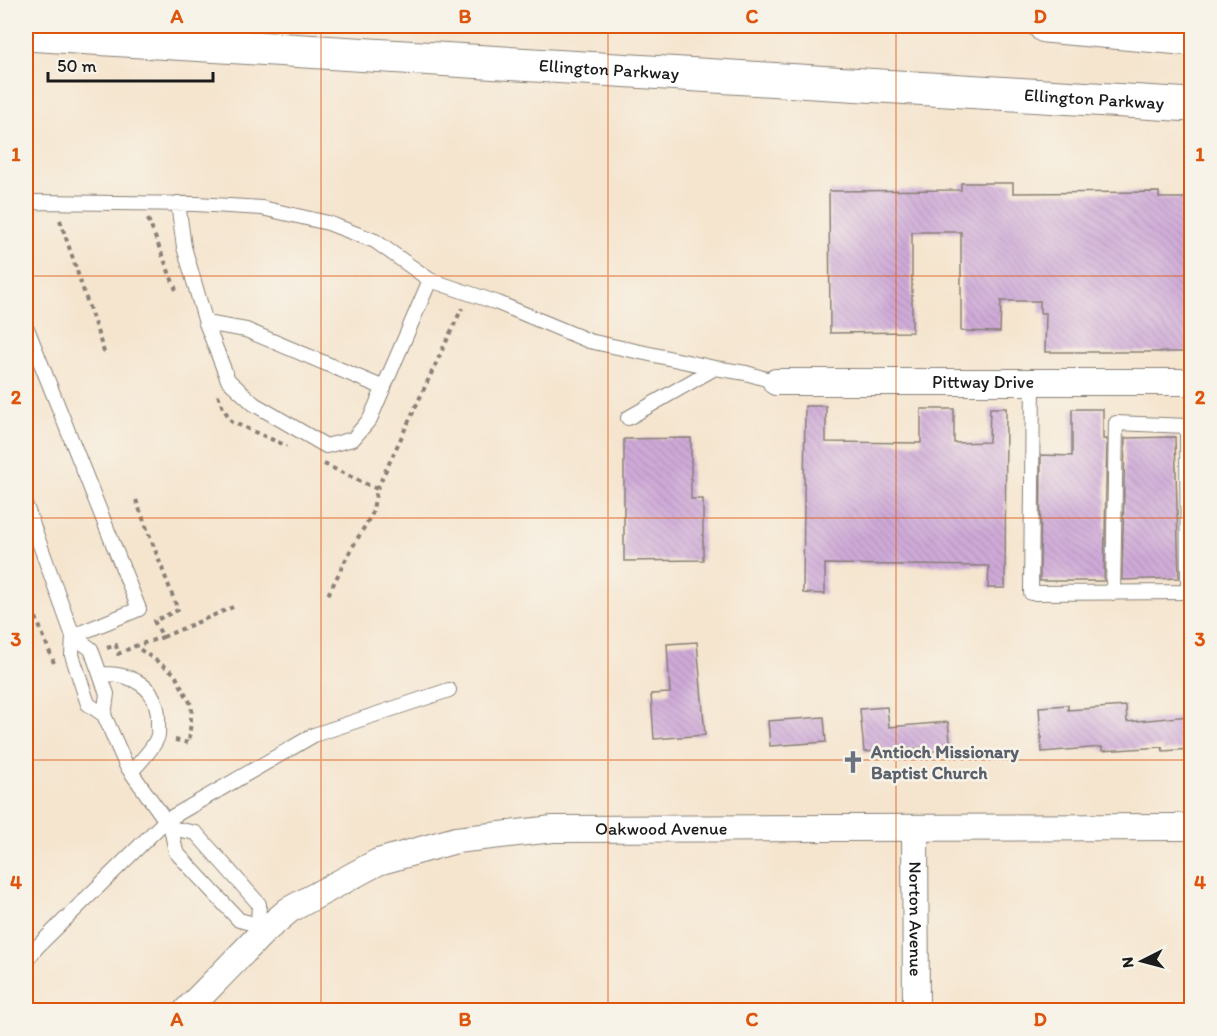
<svg xmlns="http://www.w3.org/2000/svg" width="1217" height="1036" viewBox="0 0 1217 1036" font-family="Itim,sans-serif">
  <defs>
    <pattern id="building-back-hatch" width="6" height="6" patternUnits="userSpaceOnUse" patternTransform="scale(1.5)"><rect width="6" height="6" fill="#cfaad8"/><path d="M-1 5l2 2M0 0l6 6M5-1l2 2" fill="none" stroke="#b192b9"/></pattern>
  </defs>
  <rect width="100%" height="100%" fill="#f7f3e8"/>
  <filter id="ink" filterUnits="userSpaceOnUse"><feTurbulence type="fractalNoise" baseFrequency=".0167" numOctaves="2"/><feDisplacementMap in="SourceGraphic" scale="12" xChannelSelector="R" yChannelSelector="G"/><feConvolveMatrix kernelMatrix="1 2 1 2 8 2 1 2 1" color-interpolation-filters="sRGB"/></filter>
  <filter id="wash" filterUnits="userSpaceOnUse"><feTurbulence type="fractalNoise" baseFrequency=".008" numOctaves="4" result="noise"/><feDisplacementMap in="SourceGraphic" scale="24" xChannelSelector="R" yChannelSelector="G"/><feGaussianBlur stdDeviation="1.35" result="paint"/><feColorMatrix in="noise" values="0 0 0 0 0 0 0 0 0 0 0 0 0 0 0 0 0 1.4 0 .05"/><feComposite in="paint" operator="in"/></filter>
  <g filter="url(#wash)">
    <rect width="100%" height="100%" fill="#f5e5cf"/>
    <g id="blocks">
      <path fill="url(#building-back-hatch)" d="M 961,183 L 1013,183 L 1013,193 L 1159,192 L 1159,198 L 1191,198 L 1191,352 L 1045,352 L 1046,313 L 1040,313 L 1040,301 L 1001,301 L 1000,332 L 961,331 L 961,232 L 912,232 L 912,332 L 830,333 L 829,191 L 961,190 Z
        M 805,406 L 826,406 L 826,442 L 921,443 L 921,409 L 954,409 L 954,443 L 989,442 L 990,408 L 1006,408 L 1005,588 L 988,588 L 989,566 L 825,564 L 825,594 L 803,593 Z
        M 1072,409 L 1103,409 L 1103,439 L 1107,439 L 1104,581 L 1040,581 L 1041,455 L 1072,456 Z
        M 1175,437 L 1179,578 L 1122,580 L 1125,438 Z
        M 691,438 L 691,499 L 703,499 L 703,560 L 624,561 L 624,439 Z
        M 697,642 L 705,735 L 654,739 L 651,694 L 670,693 L 667,644 Z
        M 1068,705 L 1068,710 L 1126,706 L 1127,722 L 1189,716 L 1191,749 L 1163,751 L 1162,747 L 1102,751 L 1102,747 L 1042,752 L 1039,707 Z
        M 887,707 L 889,727 L 948,722 L 951,750 L 922,752 L 922,748 L 864,752 L 860,709 Z
        M 824,717 L 826,742 L 770,746 L 768,721 Z"/>
    </g>
  </g>
  <g filter="url(#ink)">
    <use href="#blocks" fill-opacity="0" stroke="#888076" stroke-width="1.5"/>
    <g fill="none" stroke-linecap="round" stroke-linejoin="round">
      <g stroke="#888076" stroke-width="16">
        <path id="lane" d="M 178,203 L 184,247 L 206,323 L 228,380 L 254,404 L 326,446 L 353,439 L 370,419 L 430,280
          M 26,205 L 36,202 L 196,204 L 262,208 L 328,223 L 375,241 L 430,280 L 498,303 L 589,341 L 715,368
          M 206,323 L 246,330 L 384,388
          M 26,330 L 28,331 L 139,609 L 73,636
          M 1033,382 L 1031,593 L 1188,592 L 1187,426 L 1116,423 L 1113,593
          M 628,418 L 715,368 L 746,373 L 776,382
          M 26,506 L 73,636 L 72,655 L 88,704 L 104,715
          M 73,636 L 91,649 L 107,694 L 104,715 L 126,765 L 171,828 L 176,852 L 239,920 L 258,925 L 259,904 L 196,833 L 171,828
          M 100,674 C 133,673 160,687 158,724 C 158,728 159,735 157,738 C 154,748 138,764 131,772
          M 26,961 L 37,947 L 165,821 L 314,735 L 449,690"/>
      </g>
      <g stroke="#888076" stroke-width="28">
        <g id="street">
          <path id="s1" d="M 776,382 L 1192,382"/>
          <path id="s2" d="M 915,829 L 916,1010"/>
          <path id="s3" d="M 187,1010 L 263,932 L 289,910 L 378,862 L 456,840 L 553,829 L 1192,827"/>
        </g>
      </g>
      <g stroke="#888076" stroke-width="35">
        <g id="highway">
          <path d="M 1045,26 L 1192,39"/>
          <path id="s4" d="M 26,34 L 1192,105"/>
        </g>
      </g>
      <path stroke="#888076" stroke-width="4" stroke-dasharray="4.5 4.5" stroke-linecap="butt" d="M 148,219 L 176,290
        M 60,220 L 105,355
        M 218,395 L 223,408 L 232,422 L 287,446
        M 324,464 L 377,489 L 372,514 L 349,553 L 327,597
        M 377,489 L 462,308
        M 136,500 L 178,610 L 154,621 L 163,637 L 135,646 L 174,673 L 192,706 L 189,743 L 175,740
        M 26,592 L 54,663
        M 163,637 L 233,607
        M 107,648 L 116,645 L 118,654 L 135,646"/>
      <use href="#lane" stroke="#fff" stroke-width="14"/>
      <use href="#street" stroke="#fff" stroke-width="26"/>
      <use href="#highway" stroke="#fff" stroke-width="33"/>
    </g>
  </g>
  <path fill="none" stroke="#de560d" stroke-width="1.5" stroke-opacity="0.55" d="M 321,26 L 321,1010M 608,26 L 608,1010M 896,26 L 896,1010M 26,276 L 1192,276M 26,518 L 1192,518M 26,760 L 1192,760"/>
  <defs>
    <g id="church-bare" transform="scale(1.8)"><path d="M-1.2-6h2.4v3.5h3.3v2.4h-3.3V6h-2.4V-.1h-3.3v-2.4h3.3Z" fill="#6b7280" stroke="#f7f3e8" stroke-width="2.5" paint-order="stroke"/></g>
  </defs>
  <g fill-rule="evenodd">
    <use href="#church-bare" x="853" y="762"/>
  </g>
  <g text-anchor="middle" stroke-width="5" stroke-linejoin="round" paint-order="stroke">
    <g font-size="18" fill="#1c1c1c" stroke="#f7f3e8">
      <text dy="6" stroke="none"><textPath href="#s4" startOffset="584">Ellington Parkway</textPath></text>
      <text dy="6" stroke="none"><textPath href="#s4" startOffset="1070">Ellington Parkway</textPath></text>
      <text dy="6" stroke="none"><textPath href="#s1" startOffset="207">Pittway Drive</textPath></text>
      <text dy="6" stroke="none"><textPath href="#s3" startOffset="531">Oakwood Avenue</textPath></text>
      <text dy="6" stroke="none"><textPath href="#s2" startOffset="90">Norton Avenue</textPath></text>
    </g>
    <g font-size="18" font-weight="bold" fill="#5b616d" stroke="#f7f3e8" text-anchor="start">
      <text x="871" y="758">Antioch Missionary<tspan x="871" dy="21">Baptist Church</tspan></text>
    </g>
  </g>
  <rect width="1217" height="1036" fill="none" stroke="#f7f3e8" stroke-width="66"/>
  <g transform="translate(1142 961) rotate(264)" stroke="#f7f3e8" stroke-width="4.5" paint-order="stroke">
  <path d="M0-4.5L10 22L0 15L-10 22Z" fill="#1c1c1c"/>
  <text y="-9" font-size="16" font-weight="bold" text-anchor="middle" fill="#1c1c1c">N</text>
  </g>
  <path d="M48 72v9h165v-9" fill="none" stroke="#1c1c1c" stroke-width="3"/>
  <text x="57" y="72" font-size="18" fill="#1c1c1c" stroke="#f7f3e8" stroke-width="4.5" paint-order="stroke">50 m</text>
  <rect x="33" y="33" width="1151" height="970" fill="none" stroke="#de560d" stroke-width="2"/>
  <g font-size="20" text-anchor="middle" font-weight="bold" fill="#de560d">
    <text x="177" y="23">A</text>
    <text x="465" y="23">B</text>
    <text x="752" y="23">C</text>
    <text x="1040" y="23">D</text>
    <text x="16" y="161">1</text>
    <text x="1200" y="161">1</text>
    <text x="16" y="404">2</text>
    <text x="1200" y="404">2</text>
    <text x="16" y="646">3</text>
    <text x="1200" y="646">3</text>
    <text x="16" y="889">4</text>
    <text x="1200" y="889">4</text>
    <text x="177" y="1026">A</text>
    <text x="465" y="1026">B</text>
    <text x="752" y="1026">C</text>
    <text x="1040" y="1026">D</text>
  </g>
</svg>
